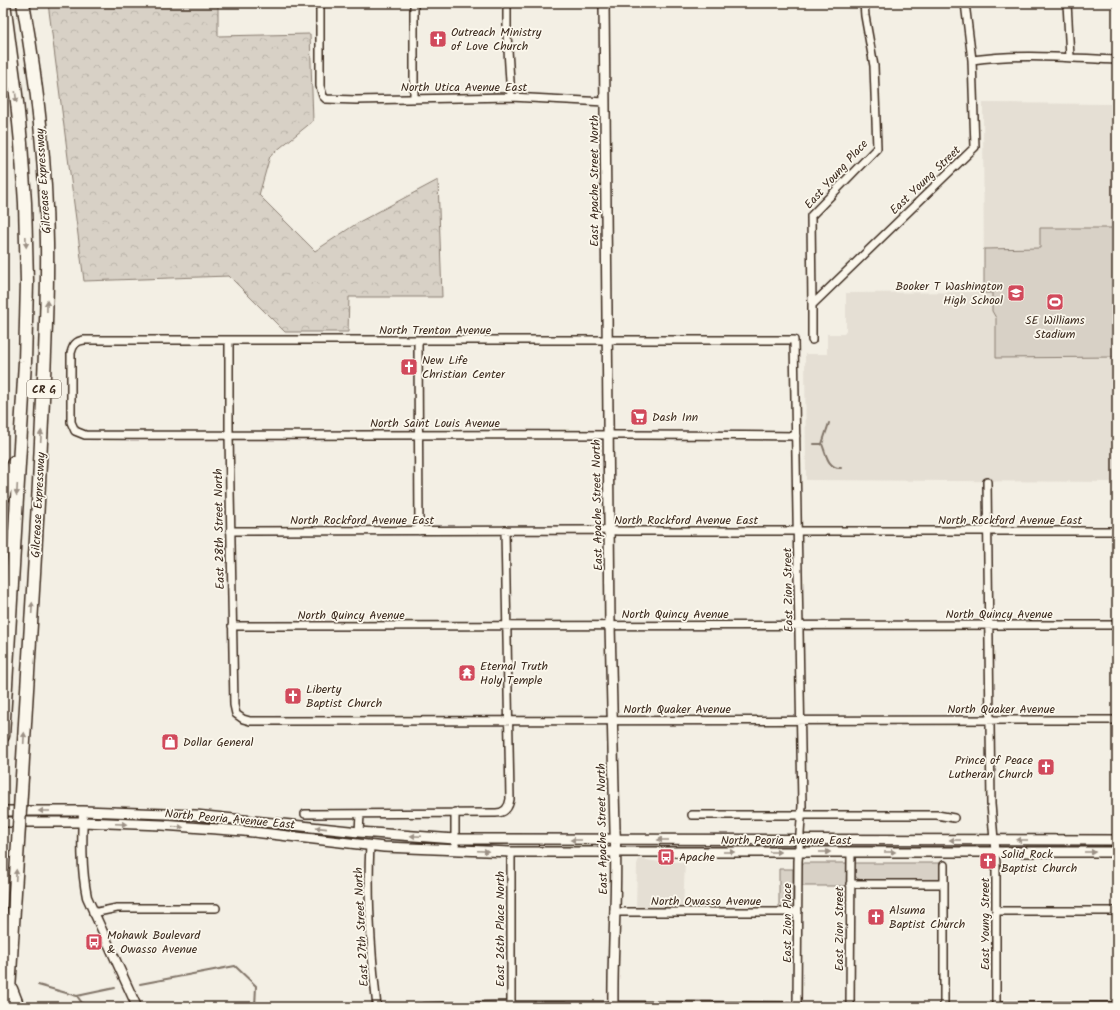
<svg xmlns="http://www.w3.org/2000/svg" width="1120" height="1010" viewBox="0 0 1120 1010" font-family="Kalam,sans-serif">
  <defs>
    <pattern id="forest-crowns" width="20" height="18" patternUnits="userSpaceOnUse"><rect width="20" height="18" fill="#d8d1c6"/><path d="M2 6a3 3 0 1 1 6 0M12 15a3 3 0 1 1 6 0" fill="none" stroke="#bab4aa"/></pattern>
  </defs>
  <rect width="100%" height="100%" fill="#f3efe4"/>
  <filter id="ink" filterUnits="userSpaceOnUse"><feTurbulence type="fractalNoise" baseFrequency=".025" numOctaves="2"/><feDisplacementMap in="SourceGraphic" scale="8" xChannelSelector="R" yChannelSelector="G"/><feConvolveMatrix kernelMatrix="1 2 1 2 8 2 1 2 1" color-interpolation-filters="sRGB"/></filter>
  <g filter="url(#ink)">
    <path fill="#e5dfd4" d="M 983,103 L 1117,104 L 1117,482 L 806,480 L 805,354 L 827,354 L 827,334 L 844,334 L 846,331 L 846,293 L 984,292 Z
      M 639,859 L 660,862 L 660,864 L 668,864 L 668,862 L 685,862 L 683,909 L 636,909 L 637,864 Z"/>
    <path fill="#d8d1c6" stroke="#8a7e72" d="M 1040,228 L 1117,228 L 1117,357 L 996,358 L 996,318 L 992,311 L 992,293 L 984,293 L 984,249 L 1040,248 Z
      M 802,863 L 847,863 L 846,886 L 800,886 Z
      M 855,863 L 941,863 L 941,878 L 939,880 L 861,880 C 852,877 854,871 855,863 Z
      M 779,869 L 793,869 L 793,909 L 779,909 Z"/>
    <path fill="url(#forest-crowns)" stroke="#8a7e72" d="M 48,3 L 218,3 L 218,36 L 310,34 L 313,121 L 270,156 L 259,195 L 315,251 L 359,222 L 438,180 L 442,297 L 349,297 L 348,332 L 285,332 L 229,276 L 84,281 Z"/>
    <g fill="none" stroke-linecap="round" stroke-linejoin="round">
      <path stroke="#817468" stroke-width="2" d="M 814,444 L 822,444 C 826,454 828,469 841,468
        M 822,444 L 829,423
        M 140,984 L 235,966 L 256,986 L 255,1007
        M 38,985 L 77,996 L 115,988
        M 77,996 L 85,1007"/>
      <g stroke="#3b2a1e" stroke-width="10">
        <path id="minor" d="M 320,3 L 320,86 L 323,96 L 326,99 L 356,100 L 511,97 L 605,102
          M 507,3 L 507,34 L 511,97
          M 1067,3 L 1070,57
          M 972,60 C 1021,53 1068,58 1117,60
          M 414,98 L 414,3
          M 812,305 L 811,216 L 877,148 L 874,66 L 865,16 L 864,3
          M 812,340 L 812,305 L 975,147 L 972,60 L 965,3
          M 229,341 L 229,436 L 234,705 L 236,714 L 243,719 L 250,721 L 1117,720
          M 418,341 L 419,531
          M 796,436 C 559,433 322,436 85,435 L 75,431 L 71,422 L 71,353 C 73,345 76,341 84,340 L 794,340 L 802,806 L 798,861 L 797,1007
          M 987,482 L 991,804 L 996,864 L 996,1007
          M 230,531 L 598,530 L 618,531 L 1117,531
          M 232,626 L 1117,625
          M 305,814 L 496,813 C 505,813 509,807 510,799 L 505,530
          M 692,815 L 937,815 L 954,818
          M 359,832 L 360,814
          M 370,845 C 367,899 371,953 377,1007
          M 455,850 L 455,812
          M 511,852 L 511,1007
          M 850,884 L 944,884
          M 996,911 L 1117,911
          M 614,912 L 798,912
          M 93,913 L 117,908 L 216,908
          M 996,1006 L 1117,1006
          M 424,1007 L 511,1005 L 797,1006
          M 850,1007 L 851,852
          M 944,1007 L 944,865"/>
      </g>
      <g stroke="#3b2a1e" stroke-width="11">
        <path id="tertiary" d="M 83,811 C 82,840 81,868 87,897 L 137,1007"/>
      </g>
      <g stroke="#3b2a1e" stroke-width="12">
        <path id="secondary" d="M 604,3 L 610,625 L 615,830 C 618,889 612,948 613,1007
          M 3,811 L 83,811 L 195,815 L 359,832 L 455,839 L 1117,840
          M 3,822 L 82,822 L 162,825 L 244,831 L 384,847 L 511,852 L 1117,852"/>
      </g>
      <g stroke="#3b2a1e" stroke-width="15">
        <path id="motorway" d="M 3,497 L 14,462
          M 3,736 L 25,362 L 27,282 L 25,203 L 21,143 L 17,102 L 4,3
          M 22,777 C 28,665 36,554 41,442 C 44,376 48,310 47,243 C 46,163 37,82 23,3
          M 11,989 L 18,1007
          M 8,1007 L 17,859"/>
      </g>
      <use href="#minor" stroke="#fbf7ec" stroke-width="7"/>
      <use href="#tertiary" stroke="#fbf7ec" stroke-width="8"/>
      <use href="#secondary" stroke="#fbf7ec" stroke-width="9"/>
      <use href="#motorway" stroke="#fbf7ec" stroke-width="12"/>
      <g stroke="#3b2a1e" stroke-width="15" stroke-linecap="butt">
        <path id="motorway-bridge" d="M 17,859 L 22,777"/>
      </g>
      <use href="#motorway-bridge" stroke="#fbf7ec" stroke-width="12"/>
    </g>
    <defs><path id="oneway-solid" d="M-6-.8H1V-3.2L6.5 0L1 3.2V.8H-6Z"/></defs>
    <g fill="#9b9085">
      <use href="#oneway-solid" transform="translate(16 97) rotate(83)"/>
      <use href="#oneway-solid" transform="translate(26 242) rotate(88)"/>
      <use href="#oneway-solid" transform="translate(47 306) rotate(-89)"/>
      <use href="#oneway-solid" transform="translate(41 436) rotate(-87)"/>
      <use href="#oneway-solid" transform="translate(17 490) rotate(93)"/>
      <use href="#oneway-solid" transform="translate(32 608) rotate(-87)"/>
      <use href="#oneway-solid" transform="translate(24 738) rotate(-87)"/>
      <use href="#oneway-solid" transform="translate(44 811) rotate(-180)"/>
      <use href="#oneway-solid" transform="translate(121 824) rotate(2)"/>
      <use href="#oneway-solid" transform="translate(178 827) rotate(4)"/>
      <use href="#oneway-solid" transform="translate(321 828) rotate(-174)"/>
      <use href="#oneway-solid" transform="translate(416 836) rotate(-177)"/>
      <use href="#oneway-solid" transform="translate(576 840) rotate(-180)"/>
      <use href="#oneway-solid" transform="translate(663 840) rotate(180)"/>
      <use href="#oneway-solid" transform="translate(955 840) rotate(-180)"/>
      <use href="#oneway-solid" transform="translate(1022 840) rotate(180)"/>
      <use href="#oneway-solid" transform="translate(483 851) rotate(2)"/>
      <use href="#oneway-solid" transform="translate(729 852)"/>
      <use href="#oneway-solid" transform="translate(775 852)"/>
      <use href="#oneway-solid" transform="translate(825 852)"/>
      <use href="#oneway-solid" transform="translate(890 852)"/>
      <use href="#oneway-solid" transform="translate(1090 852)"/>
      <use href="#oneway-solid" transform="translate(16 875) rotate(-87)"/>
    </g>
  </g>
  <defs>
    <g id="church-square" transform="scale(0.9)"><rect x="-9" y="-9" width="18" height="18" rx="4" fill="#d1495b" stroke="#fbf7ec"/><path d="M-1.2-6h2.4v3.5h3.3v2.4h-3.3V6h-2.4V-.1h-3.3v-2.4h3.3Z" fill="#fff"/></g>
    <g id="school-square" transform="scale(0.9)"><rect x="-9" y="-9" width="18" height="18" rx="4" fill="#d1495b" stroke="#fbf7ec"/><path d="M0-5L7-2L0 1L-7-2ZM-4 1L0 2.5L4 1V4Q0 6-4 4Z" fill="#fff"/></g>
    <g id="stadium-square" transform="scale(0.9)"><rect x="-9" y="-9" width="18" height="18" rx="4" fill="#d1495b" stroke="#fbf7ec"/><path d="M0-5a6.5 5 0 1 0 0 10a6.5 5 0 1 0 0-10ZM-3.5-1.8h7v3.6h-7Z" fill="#fff"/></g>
    <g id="supermarket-square" transform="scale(0.9)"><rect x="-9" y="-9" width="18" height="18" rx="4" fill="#d1495b" stroke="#fbf7ec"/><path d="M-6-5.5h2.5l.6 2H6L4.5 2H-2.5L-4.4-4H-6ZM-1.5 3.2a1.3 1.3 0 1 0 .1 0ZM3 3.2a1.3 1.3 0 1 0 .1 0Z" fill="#fff"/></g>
    <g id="temple-square" transform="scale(0.9)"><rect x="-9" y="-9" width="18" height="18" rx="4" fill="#d1495b" stroke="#fbf7ec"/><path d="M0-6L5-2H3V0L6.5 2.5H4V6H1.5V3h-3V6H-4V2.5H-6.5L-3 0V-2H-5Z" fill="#fff"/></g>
    <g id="shop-square" transform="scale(0.9)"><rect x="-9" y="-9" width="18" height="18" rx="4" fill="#d1495b" stroke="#fbf7ec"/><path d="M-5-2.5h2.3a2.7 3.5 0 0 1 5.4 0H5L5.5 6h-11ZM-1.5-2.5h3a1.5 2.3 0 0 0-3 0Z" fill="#fff"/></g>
    <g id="bus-square" transform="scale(0.9)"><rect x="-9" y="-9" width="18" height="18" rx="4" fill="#d1495b" stroke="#fbf7ec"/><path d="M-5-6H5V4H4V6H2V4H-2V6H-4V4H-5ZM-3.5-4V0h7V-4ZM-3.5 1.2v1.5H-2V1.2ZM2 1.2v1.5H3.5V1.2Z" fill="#fff"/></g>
  </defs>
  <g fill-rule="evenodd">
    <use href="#church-square" x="438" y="39"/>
    <use href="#school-square" x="1016" y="293"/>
    <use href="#stadium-square" x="1055" y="302"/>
    <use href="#church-square" x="409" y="367"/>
    <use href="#supermarket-square" x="639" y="417"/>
    <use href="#temple-square" x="467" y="673"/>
    <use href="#church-square" x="293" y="696"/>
    <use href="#shop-square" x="170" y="742"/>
    <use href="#church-square" x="1046" y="767"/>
    <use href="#bus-square" x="666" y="857"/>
    <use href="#church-square" x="988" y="861"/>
    <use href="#church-square" x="876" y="917"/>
    <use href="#bus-square" x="94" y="942"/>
  </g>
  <g text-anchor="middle" stroke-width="3.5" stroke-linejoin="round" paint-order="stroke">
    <rect fill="#fbf7ec" stroke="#75685c" stroke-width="1" x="27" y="380" width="34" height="18" rx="3"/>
    <g font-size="11" font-weight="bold" fill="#3b2a1e">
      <text x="44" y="393">CR G</text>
    </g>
    <g font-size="12" fill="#3b2a1e" stroke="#fbf7ec" text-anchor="start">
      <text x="451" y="36">Outreach Ministry<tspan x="451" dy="14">of Love Church</tspan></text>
      <text x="1003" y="290" text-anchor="end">Booker T Washington<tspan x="1003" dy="14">High School</tspan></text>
      <text x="1055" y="324" text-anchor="middle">SE Williams<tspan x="1055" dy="14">Stadium</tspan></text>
      <text x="422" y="364">New Life<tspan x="422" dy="14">Christian Center</tspan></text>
      <text x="652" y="421">Dash Inn</text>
      <text x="480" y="670">Eternal Truth<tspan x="480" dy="14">Holy Temple</tspan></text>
      <text x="306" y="693">Liberty<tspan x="306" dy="14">Baptist Church</tspan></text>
      <text x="183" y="746">Dollar General</text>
      <text x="1033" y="764" text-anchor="end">Prince of Peace<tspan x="1033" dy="14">Lutheran Church</tspan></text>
      <text x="1001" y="858">Solid Rock<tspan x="1001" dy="14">Baptist Church</tspan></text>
      <text x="679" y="861">Apache</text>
      <text x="889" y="914">Alsuma<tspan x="889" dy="14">Baptist Church</tspan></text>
      <text x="107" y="939">Mohawk Boulevard<tspan x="107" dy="14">&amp; Owasso Avenue</tspan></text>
    </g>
    <g font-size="12" fill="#3b2a1e" stroke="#fbf7ec">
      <text x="464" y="91">North Utica Avenue East</text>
      <text transform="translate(836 174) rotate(-48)" y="4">East Young Place</text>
      <text transform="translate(925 180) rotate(-44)" y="4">East Young Street</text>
      <text transform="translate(43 181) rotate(-94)" y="4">Gilcrease Expressway</text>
      <text transform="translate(594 181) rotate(-90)" y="4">East Apache Street North</text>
      <text x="435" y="334">North Trenton Avenue</text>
      <text x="435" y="427">North Saint Louis Avenue</text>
      <text transform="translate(38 505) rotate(-87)" y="4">Gilcrease Expressway</text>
      <text transform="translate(597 505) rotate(-91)" y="4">East Apache Street North</text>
      <text x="362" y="524">North Rockford Avenue East</text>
      <text x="686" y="524">North Rockford Avenue East</text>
      <text x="1010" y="524">North Rockford Avenue East</text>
      <text transform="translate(219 529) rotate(-91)" y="4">East 28th Street North</text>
      <text transform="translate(788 590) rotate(-91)" y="4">East Zion Street</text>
      <text x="675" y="618">North Quincy Avenue</text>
      <text x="999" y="618">North Quincy Avenue</text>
      <text x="351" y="619">North Quincy Avenue</text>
      <text x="677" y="713">North Quaker Avenue</text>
      <text x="1001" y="713">North Quaker Avenue</text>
      <text transform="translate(230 819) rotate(5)" y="4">North Peoria Avenue East</text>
      <text transform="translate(602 829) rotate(-91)" y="4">East Apache Street North</text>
      <text x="786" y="844">North Peoria Avenue East</text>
      <text x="706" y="905">North Owasso Avenue</text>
      <text transform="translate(787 923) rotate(-90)" y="4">East Zion Place</text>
      <text transform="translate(985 924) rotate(-90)" y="4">East Young Street</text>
      <text transform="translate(361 927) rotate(-93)" y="4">East 27th Street North</text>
      <text transform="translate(500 929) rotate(-90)" y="4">East 26th Place North</text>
      <text transform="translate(839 929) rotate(-90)" y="4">East Zion Street</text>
    </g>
  </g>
  <rect width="1120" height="1010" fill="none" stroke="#fbf7ec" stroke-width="16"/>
  <rect x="8" y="8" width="1104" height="994" fill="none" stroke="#3b2a1e" stroke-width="1.5" filter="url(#ink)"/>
</svg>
